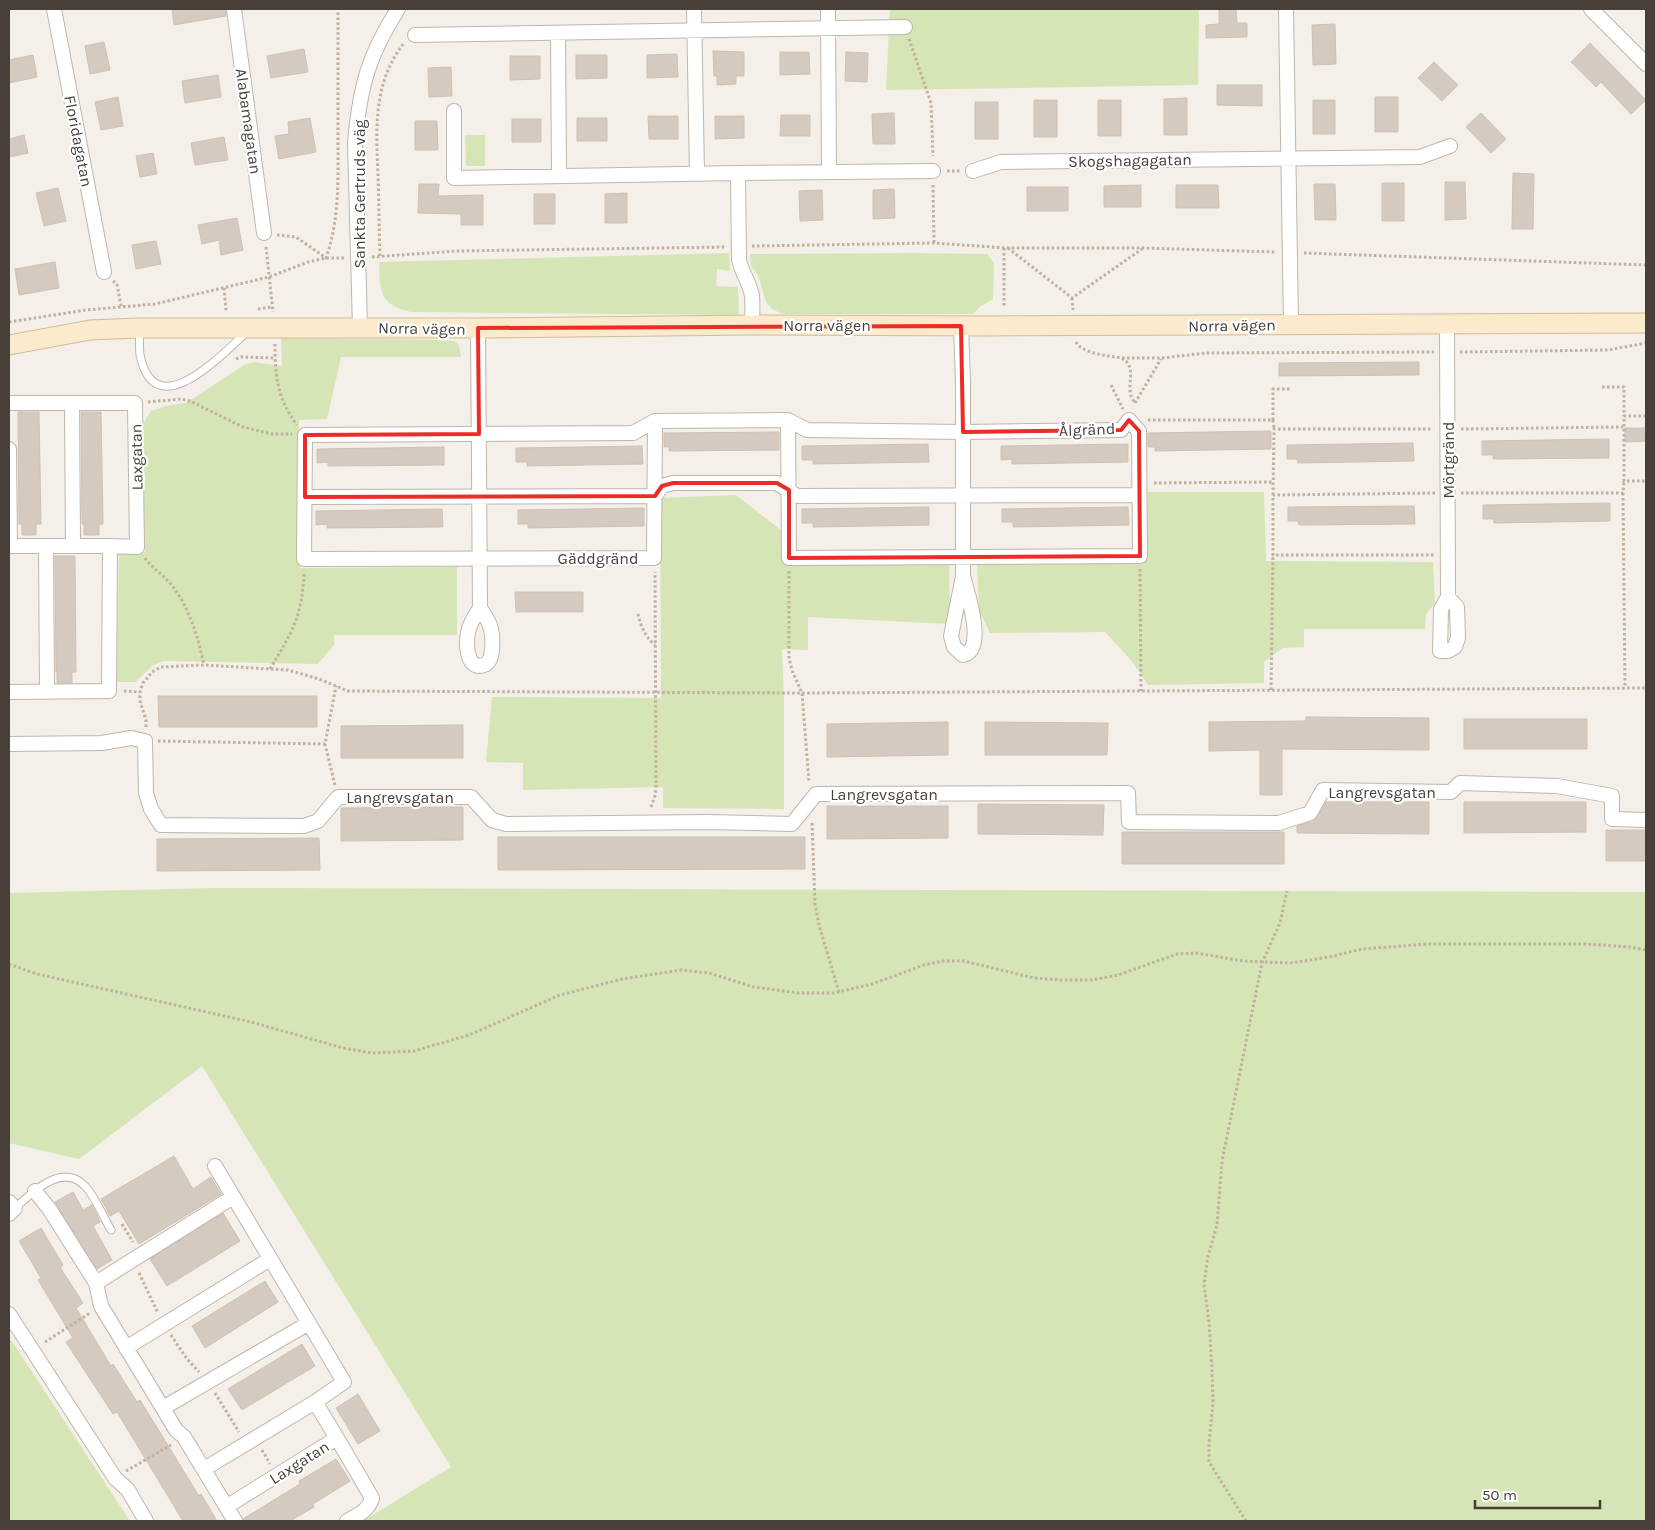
<svg xmlns="http://www.w3.org/2000/svg" width="1655" height="1530" viewBox="0 0 1655 1530" font-family="Karla,sans-serif">
  <rect width="100%" height="100%" fill="#f4efe9"/>
  <path fill="#d5e5b5" d="M 890,9 L 1199,9 L 1198,85 L 886,90 Z
    M 465,135 L 485,135 L 485,166 L 466,166 Z
    M 729,253 L 730,271 L 717,269 L 716,286 L 738,287 L 739,315 L 411,312 C 379,305 380,291 379,262 Z
    M 912,253 L 987,254 L 994,263 L 993,299 L 981,306 L 973,314 L 782,314 L 772,309 L 766,302 L 758,275 L 751,266 L 750,254 Z
    M 281,338 L 442,340 L 454,341 L 459,345 L 461,357 L 341,357 L 327,419 L 299,420 L 300,568 L 457,567 L 457,635 L 334,635 L 334,645 L 318,664 L 163,661 L 152,666 L 136,682 L 116,682 L 119,553 L 145,552 L 140,428 L 151,411 L 170,405 L 186,403 L 244,365 L 254,362 L 282,366 Z
    M 1148,492 L 1264,492 L 1266,561 L 1433,562 L 1435,603 L 1426,614 L 1425,629 L 1304,629 L 1304,647 L 1283,648 L 1264,662 L 1264,683 L 1148,685 L 1132,661 L 1105,632 L 990,633 L 979,610 L 977,563 L 1146,561 Z
    M 736,495 L 782,531 L 782,560 L 949,559 L 950,624 L 808,617 L 808,650 L 782,649 L 784,701 L 784,809 L 663,808 L 663,787 L 523,790 L 523,763 L 486,762 L 492,697 L 661,698 L 660,498 Z
    M 215,888 L 1646,892 L 1646,1521 L 363,1521 L 451,1467 L 202,1066 L 79,1159 L 9,1143 L 9,893 Z
    M 11,1340 L 130,1521 L 9,1521 L 9,1342 Z"/>
  <path fill="#d5cabf" stroke="#cfc1b3" d="M 172,9 L 225,9 L 226,16 L 174,25 Z
    M 1219,9 L 1236,9 L 1237,23 L 1247,23 L 1247,37 L 1206,38 L 1206,25 L 1219,24 Z
    M 1335,24 L 1336,64 L 1313,65 L 1312,25 Z
    M 104,42 L 110,70 L 90,74 L 85,46 Z
    M 1590,43 L 1646,100 L 1631,114 L 1601,82 L 1596,87 L 1571,62 Z
    M 304,49 L 308,72 L 271,78 L 267,56 Z
    M 713,51 L 744,52 L 744,76 L 736,76 L 736,84 L 717,85 L 717,76 L 714,76 Z
    M 780,52 L 809,52 L 810,74 L 780,75 Z
    M 846,52 L 868,53 L 867,82 L 845,81 Z
    M 677,54 L 678,77 L 647,78 L 647,55 Z
    M 33,55 L 37,77 L 9,83 L 9,60 Z
    M 576,55 L 607,55 L 607,78 L 576,79 Z
    M 510,56 L 540,56 L 540,79 L 510,80 Z
    M 1434,62 L 1458,85 L 1442,101 L 1418,78 Z
    M 451,67 L 452,96 L 429,97 L 428,68 Z
    M 218,75 L 221,97 L 185,103 L 182,81 Z
    M 1217,85 L 1262,85 L 1262,106 L 1217,105 Z
    M 118,97 L 123,126 L 101,130 L 95,102 Z
    M 1375,97 L 1398,97 L 1398,132 L 1375,132 Z
    M 1187,98 L 1187,135 L 1164,135 L 1164,99 Z
    M 1034,100 L 1057,100 L 1057,137 L 1034,137 Z
    M 1098,100 L 1121,100 L 1121,136 L 1098,136 Z
    M 1313,100 L 1335,100 L 1335,134 L 1313,134 Z
    M 975,102 L 998,102 L 998,139 L 975,139 Z
    M 894,113 L 895,144 L 873,144 L 872,114 Z
    M 1481,113 L 1506,139 L 1491,153 L 1466,127 Z
    M 781,115 L 810,115 L 810,136 L 780,136 Z
    M 648,116 L 678,116 L 678,139 L 649,139 Z
    M 715,116 L 744,116 L 744,138 L 715,139 Z
    M 310,118 L 316,152 L 279,159 L 275,136 L 289,134 L 288,122 Z
    M 577,118 L 607,118 L 607,141 L 577,141 Z
    M 512,119 L 541,119 L 541,142 L 512,142 Z
    M 415,121 L 437,121 L 438,150 L 415,150 Z
    M 24,135 L 28,153 L 9,157 L 9,139 Z
    M 224,137 L 228,160 L 195,165 L 191,143 Z
    M 153,153 L 157,174 L 140,177 L 136,156 Z
    M 1513,173 L 1534,174 L 1533,229 L 1512,229 Z
    M 1445,182 L 1465,182 L 1466,219 L 1445,220 Z
    M 1382,183 L 1404,183 L 1404,221 L 1382,221 Z
    M 419,184 L 439,184 L 438,196 L 483,195 L 483,225 L 461,225 L 461,214 L 418,213 Z
    M 1314,184 L 1335,184 L 1336,220 L 1315,220 Z
    M 1141,185 L 1141,207 L 1104,207 L 1104,186 Z
    M 1176,185 L 1218,185 L 1219,208 L 1176,208 Z
    M 1027,187 L 1068,187 L 1068,211 L 1027,211 Z
    M 58,188 L 66,221 L 44,226 L 36,193 Z
    M 894,189 L 895,218 L 873,219 L 873,190 Z
    M 822,190 L 823,220 L 800,221 L 799,191 Z
    M 627,193 L 627,223 L 605,223 L 605,194 Z
    M 534,194 L 555,194 L 555,224 L 534,224 Z
    M 237,218 L 243,250 L 221,255 L 219,240 L 202,244 L 198,225 Z
    M 156,241 L 161,264 L 136,269 L 132,245 Z
    M 55,262 L 59,288 L 19,295 L 15,269 Z
    M 1419,362 L 1419,375 L 1279,376 L 1279,363 Z
    M 18,412 L 39,412 L 41,524 L 36,524 L 36,535 L 22,535 L 22,524 L 19,524 Z
    M 81,412 L 101,412 L 103,524 L 99,524 L 99,535 L 84,535 L 84,524 L 82,524 Z
    M 1625,428 L 1646,428 L 1646,441 L 1625,442 Z
    M 1271,431 L 1271,449 L 1155,451 L 1155,447 L 1148,447 L 1148,433 Z
    M 779,432 L 779,450 L 669,451 L 669,447 L 664,447 L 664,433 Z
    M 1609,439 L 1609,458 L 1493,459 L 1493,455 L 1482,455 L 1482,441 Z
    M 1413,443 L 1414,461 L 1298,463 L 1297,459 L 1287,459 L 1287,445 Z
    M 928,444 L 929,462 L 813,464 L 813,460 L 802,460 L 802,446 Z
    M 1128,444 L 1128,462 L 1012,464 L 1012,459 L 1001,460 L 1001,446 Z
    M 642,446 L 643,464 L 527,466 L 527,462 L 516,462 L 516,448 Z
    M 444,447 L 444,465 L 328,466 L 328,462 L 317,463 L 317,449 Z
    M 1610,503 L 1610,521 L 1494,523 L 1494,519 L 1483,519 L 1483,505 Z
    M 1414,506 L 1415,524 L 1299,525 L 1298,521 L 1288,521 L 1288,507 Z
    M 929,507 L 929,525 L 813,527 L 813,523 L 802,523 L 802,509 Z
    M 1128,507 L 1129,525 L 1013,527 L 1013,522 L 1002,522 L 1002,509 Z
    M 644,508 L 644,526 L 528,528 L 528,524 L 518,524 L 518,510 Z
    M 442,509 L 443,527 L 327,528 L 327,524 L 316,525 L 316,511 Z
    M 55,556 L 75,556 L 76,672 L 72,672 L 72,683 L 57,683 L 57,672 L 56,672 Z
    M 515,592 L 583,592 L 583,612 L 516,612 Z
    M 158,696 L 317,696 L 317,727 L 159,727 Z
    M 1306,717 L 1429,718 L 1429,750 L 1282,749 L 1282,795 L 1260,795 L 1260,750 L 1209,751 L 1209,722 L 1306,721 Z
    M 1464,719 L 1587,719 L 1587,749 L 1464,749 Z
    M 948,722 L 948,755 L 827,757 L 827,724 Z
    M 985,722 L 1108,723 L 1107,755 L 985,755 Z
    M 463,725 L 463,758 L 341,758 L 341,726 Z
    M 1326,802 L 1429,802 L 1429,834 L 1297,833 L 1297,826 L 1313,821 L 1317,818 Z
    M 1464,802 L 1586,802 L 1586,832 L 1464,833 Z
    M 978,804 L 1104,805 L 1103,835 L 978,834 Z
    M 827,806 L 948,806 L 948,838 L 827,839 Z
    M 463,807 L 463,840 L 341,841 L 341,808 Z
    M 1606,830 L 1646,830 L 1646,861 L 1606,861 Z
    M 1122,832 L 1284,832 L 1284,864 L 1122,864 Z
    M 498,837 L 805,837 L 805,869 L 498,870 Z
    M 319,838 L 320,870 L 157,871 L 157,839 Z
    M 174,1156 L 193,1189 L 211,1177 L 221,1194 L 139,1244 L 119,1211 L 110,1216 L 101,1199 Z
    M 73,1192 L 83,1210 L 92,1205 L 100,1222 L 93,1226 L 112,1260 L 97,1269 L 55,1202 Z
    M 223,1213 L 240,1241 L 167,1286 L 150,1259 Z
    M 41,1228 L 63,1265 L 60,1267 L 83,1303 L 76,1308 L 111,1366 L 113,1364 L 137,1402 L 140,1400 L 199,1496 L 201,1494 L 217,1521 L 183,1521 L 117,1412 L 113,1414 L 66,1342 L 73,1338 L 38,1280 L 41,1278 L 19,1241 Z
    M 265,1281 L 278,1302 L 205,1348 L 192,1326 Z
    M 302,1344 L 315,1366 L 242,1410 L 228,1389 Z
    M 358,1394 L 380,1431 L 358,1444 L 336,1408 Z
    M 336,1459 L 350,1481 L 313,1504 L 314,1507 L 290,1521 L 244,1521 L 243,1519 L 300,1484 L 299,1481 Z"/>
  <g fill="none" stroke-linecap="round" stroke-linejoin="round">
    <g stroke="#bfb6ac" stroke-width="9">
      <path id="lane" d="M 139,328 C 140,337 139,347 140,355 C 155,427 221,355 247,332
        M 15,1208 C 33,1192 62,1162 85,1186 C 95,1196 103,1217 111,1230"/>
    </g>
    <g stroke="#bfb6ac" stroke-width="16">
      <path id="street" d="M 54,9 L 104,272
        M 234,9 L 264,233
        M 694,9 L 697,174
        M 828,9 L 829,172
        M 1286,9 L 1291,324
        M 1591,9 L 1646,64
        M 558,33 L 559,176
        M 415,35 L 905,27
        M 454,111 L 454,178 L 738,173 L 933,171
        M 973,171 L 1001,162 L 1420,157 L 1450,146
        M 738,173 L 739,260 C 742,273 750,283 752,296 C 753,305 752,315 752,325
        M 1447,324 L 1448,597 L 1441,609 L 1440,651 L 1448,651 L 1455,647 L 1458,638 L 1457,607 L 1448,597
        M 961,326 L 963,382 L 963,576 L 951,636 L 954,647 L 963,655 C 987,650 967,592 963,576
        M 360,327 L 355,142 C 360,87 368,56 398,9
        M 478,328 L 480,608 C 475,616 469,624 468,633 C 466,643 466,671 484,665 C 496,661 493,630 488,621 C 486,617 483,612 480,608
        M 9,403 L 135,403 L 137,547 L 110,546 L 109,691 L 9,692
        M 72,403 L 73,546
        M 655,421 L 654,558 L 304,559 L 305,435 L 633,433 L 655,421 L 788,420 L 807,430 L 963,432 L 1121,430 L 1129,420 L 1139,431 L 1140,556 L 789,558 L 788,420
        M 9,449 L 10,546
        M 305,497 L 655,496 L 662,486 L 673,483 L 777,483 L 797,496 L 1139,495
        M 9,546 L 110,546
        M 46,546 L 47,691
        M 9,744 L 102,743 L 131,738 L 145,741 L 146,793 L 151,809 L 161,825 L 304,826 L 318,821 L 338,797 L 471,797 L 492,820 L 506,824 L 708,822 L 792,824 L 816,794 L 1128,793 L 1129,822 L 1279,823 L 1310,813 L 1323,790 L 1451,792 L 1460,783 L 1557,786 L 1612,796 L 1612,819 L 1646,820
        M 35,1191 L 50,1210 L 96,1283 L 101,1306 L 176,1430 L 184,1437 L 235,1521
        M 9,1202 L 15,1208 L 9,1214
        M 96,1283 L 233,1197
        M 9,1314 L 115,1478 L 128,1490 L 146,1521
        M 126,1348 L 270,1259
        M 163,1408 L 309,1323
        M 337,1438 L 372,1498 C 369,1511 357,1515 347,1521
        M 204,1469 L 315,1402 L 344,1382 L 215,1166
        M 226,1507 L 337,1438 L 315,1402"/>
    </g>
    <g stroke="#d1bc9b" stroke-width="21">
      <path id="secondary" d="M 9,345 L 90,330 L 139,328 L 478,328 L 752,325 L 988,326 L 1646,323"/>
    </g>
    <path stroke="#c0b09e" stroke-width="3" stroke-dasharray="2.5 2.5" stroke-linecap="butt" d="M 909,39 L 931,103 L 933,156
      M 947,171 L 960,171
      M 933,185 L 934,243
      M 277,235 L 296,237 L 326,258 C 340,218 338,177 338,136 C 338,94 338,51 338,9
      M 752,246 L 934,243 L 1007,248 L 1142,248 L 1275,252
      M 266,247 L 273,312
      M 1004,248 L 1004,307
      M 1008,248 L 1072,298 L 1142,249
      M 1304,253 L 1646,265
      M 380,256 C 379,229 379,202 378,175 C 376,128 373,83 404,43
      M 372,257 L 457,251 L 725,247
      M 113,281 L 117,284 L 121,306
      M 224,288 L 226,311
      M 1072,298 L 1073,310
      M 258,309 L 272,307
      M 9,322 L 86,310 L 155,304 L 269,277 L 308,262 L 326,258 L 346,258
      M 1076,342 C 1082,354 1110,356 1122,358 C 1137,367 1127,383 1131,396 C 1131,397 1135,403 1135,403
      M 275,344 C 275,376 277,398 297,425
      M 1460,352 L 1608,350 L 1646,343
      M 1122,358 L 1162,358 L 1206,353 L 1434,352
      M 236,359 L 241,357 L 275,358
      M 1111,385 L 1123,409
      M 1602,387 L 1624,387 L 1624,416
      M 148,402 L 181,399 L 190,401 L 243,427 L 272,434 L 292,434
      M 1135,403 L 1161,359
      M 1646,416 L 1624,416 L 1624,481 L 1646,481
      M 1148,420 L 1273,420 L 1274,429
      M 1273,420 L 1273,389 L 1291,389
      M 1461,429 L 1623,427
      M 1154,483 L 1273,482
      M 1435,493 L 1273,495 L 1273,555 L 1435,555
      M 1461,493 L 1623,493 L 1624,481
      M 1623,493 L 1625,687
      M 1273,495 L 1274,429 L 1432,429
      M 145,558 C 152,568 162,574 170,583 C 189,606 198,637 204,665
      M 1140,569 L 1141,691
      M 789,571 L 789,659 L 793,673 L 802,693 L 809,782
      M 638,614 C 641,626 645,637 655,645
      M 270,669 C 292,632 302,618 304,573
      M 1271,690 L 1273,555
      M 124,691 L 140,692
      M 146,727 L 146,720 L 140,701 L 140,692 L 143,683 L 152,672 L 161,667 L 204,665 L 288,670 L 319,679 L 348,691 L 802,693 L 1646,688
      M 158,741 L 325,744
      M 335,785 L 325,744 L 336,686
      M 651,807 L 655,796 L 656,785 L 655,572
      M 812,823 L 815,904 L 819,925 L 839,992
      M 9,964 L 37,974 L 251,1022 L 343,1048 L 372,1053 L 414,1051 L 469,1035 L 560,995 L 622,979 L 681,970 L 709,973 L 754,987 L 799,993 L 834,993 L 872,984 L 924,965 L 943,961 L 964,961 L 1034,978 L 1061,980 L 1092,980 L 1118,975 L 1177,954 L 1196,953 L 1243,961 L 1291,963 L 1329,957 L 1362,949 L 1429,944 L 1585,944 L 1631,947 L 1646,950
      M 122,1224 L 133,1242
      M 139,1273 L 158,1313
      M 171,1335 L 187,1359 L 199,1372
      M 45,1342 L 90,1313
      M 215,1393 L 239,1432
      M 262,1450 L 270,1464
      M 126,1471 L 171,1445
      M 1246,1521 L 1209,1462 L 1209,1444 L 1213,1402 L 1212,1370 L 1209,1322 L 1204,1284 L 1208,1256 L 1217,1225 L 1222,1161 L 1262,963 L 1280,923 L 1287,891"/>
    <use href="#lane" stroke="#fff" stroke-width="7"/>
    <use href="#street" stroke="#fff" stroke-width="14"/>
    <use href="#secondary" stroke="#fbeacb" stroke-width="19"/>
  </g>
  <path fill="none" stroke="#ed2c27" stroke-width="4" stroke-linejoin="round" d="M 961,326 L 963,432 L 1121,430 L 1129,420 L 1139,431 L 1140,556 L 789,558 L 789,490 L 777,483 L 673,483 L 662,486 L 655,496 L 305,497 L 305,435 L 479,434 L 478,328 Z"/>
  <g text-anchor="middle" stroke-width="4.5" stroke-linejoin="round" paint-order="stroke">
    <g font-size="16" fill="#473f38" stroke="#fff">
      <text transform="translate(249 121) rotate(82)" y="6">Alabamagatan</text>
      <text transform="translate(79 141) rotate(79)" y="6">Floridagatan</text>
      <text transform="translate(1130 160) rotate(-1)" y="6">Skogshagagatan</text>
      <text transform="translate(359 194) rotate(-90)" y="6">Sankta Gertruds väg</text>
      <text x="827" y="331">Norra vägen</text>
      <text transform="translate(1232 325) rotate(-1)" y="6">Norra vägen</text>
      <text transform="translate(422 328) rotate(1)" y="6">Norra vägen</text>
      <text transform="translate(1087 429) rotate(-2)" y="6">Ålgränd</text>
      <text transform="translate(136 457) rotate(-91)" y="6">Laxgatan</text>
      <text transform="translate(1448 460) rotate(-90)" y="6">Mörtgränd</text>
      <text x="598" y="564">Gäddgränd</text>
      <text x="1382" y="798">Langrevsgatan</text>
      <text x="884" y="800">Langrevsgatan</text>
      <text x="400" y="803">Langrevsgatan</text>
      <text transform="translate(299 1462) rotate(-32)" y="6">Laxgatan</text>
    </g>
  </g>
  <rect width="1655" height="1530" fill="none" stroke="#473f38" stroke-width="20"/>
  <path d="M1475 1500v8h125v-8" fill="none" stroke="#473f38" stroke-width="2.5"/>
  <text x="1482" y="1500" font-size="15" fill="#473f38" stroke="#ffffff" stroke-width="4" paint-order="stroke">50 m</text>
</svg>
